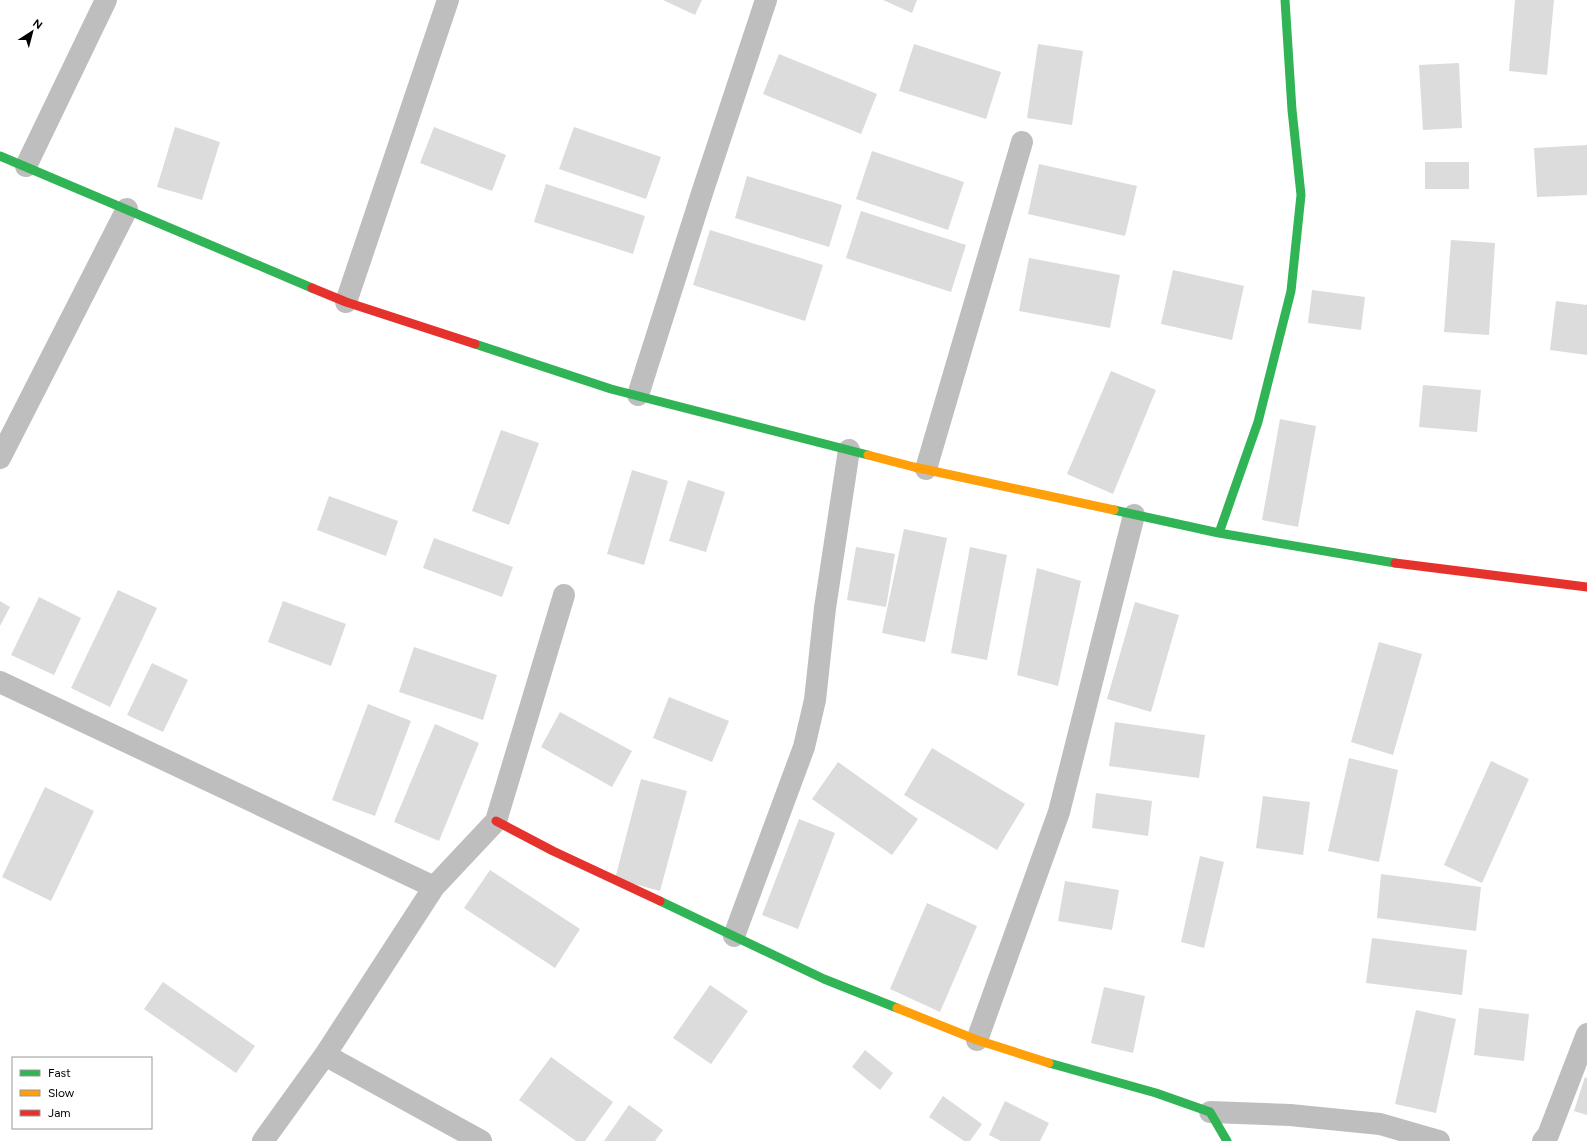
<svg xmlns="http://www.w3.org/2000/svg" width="1587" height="1141" viewBox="0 0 1587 1141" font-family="Figtree,sans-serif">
  <rect width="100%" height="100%" fill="#fff"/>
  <path fill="#dcdcdc" d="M 663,0 L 702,0 L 695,15 Z
    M 883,0 L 917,0 L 912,13 Z
    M 1515,0 L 1554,0 L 1547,75 L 1509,71 Z
    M 914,44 L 1001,72 L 986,119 L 899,91 Z
    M 1038,44 L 1083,51 L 1072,125 L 1027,118 Z
    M 779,54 L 877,94 L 861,134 L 763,94 Z
    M 1459,63 L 1462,128 L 1423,130 L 1419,65 Z
    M 175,127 L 220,142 L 202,200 L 157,187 Z
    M 434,127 L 506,155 L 492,191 L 420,163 Z
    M 574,127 L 661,157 L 646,199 L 559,169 Z
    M 1587,145 L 1587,195 L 1537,197 L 1534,148 Z
    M 872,151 L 964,182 L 948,230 L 856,199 Z
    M 1425,162 L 1469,162 L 1469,189 L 1425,189 Z
    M 1039,164 L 1137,186 L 1125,236 L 1028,214 Z
    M 747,176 L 842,205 L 829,247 L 735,218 Z
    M 546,184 L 645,216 L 633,254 L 534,222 Z
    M 861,211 L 966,245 L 951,292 L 846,258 Z
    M 710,230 L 823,265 L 805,321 L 693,285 Z
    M 1451,240 L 1495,243 L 1489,335 L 1444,332 Z
    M 1029,258 L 1120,275 L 1110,328 L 1019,311 Z
    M 1173,270 L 1244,286 L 1232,340 L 1161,324 Z
    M 1312,290 L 1365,297 L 1361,330 L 1308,323 Z
    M 1556,301 L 1587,305 L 1587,355 L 1550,350 Z
    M 1111,371 L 1156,390 L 1113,494 L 1067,474 Z
    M 1423,385 L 1481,390 L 1477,432 L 1419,427 Z
    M 1280,419 L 1316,426 L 1298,527 L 1262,520 Z
    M 501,430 L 539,443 L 509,525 L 472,511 Z
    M 632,470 L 668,481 L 644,565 L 607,554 Z
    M 688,480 L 725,492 L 706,552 L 669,541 Z
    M 329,496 L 398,521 L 386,556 L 317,530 Z
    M 904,529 L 947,538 L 925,642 L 882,633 Z
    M 434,538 L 513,567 L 502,597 L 423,568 Z
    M 856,547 L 895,554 L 886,607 L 847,600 Z
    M 970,547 L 1007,555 L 987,660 L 951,653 Z
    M 1037,568 L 1081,581 L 1058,686 L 1017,675 Z
    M 118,590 L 157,608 L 110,707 L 71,688 Z
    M 39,597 L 81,618 L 54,675 L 11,655 Z
    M 0,601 L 10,607 L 0,626 Z
    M 283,601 L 346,624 L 331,666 L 268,642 Z
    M 1135,602 L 1179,615 L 1151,712 L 1107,699 Z
    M 1379,642 L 1422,654 L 1393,755 L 1351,742 Z
    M 414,647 L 497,675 L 483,720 L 399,692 Z
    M 152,663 L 188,680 L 163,732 L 127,715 Z
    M 669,697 L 729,721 L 712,762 L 653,738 Z
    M 368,704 L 411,721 L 375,816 L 332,800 Z
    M 560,712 L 632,751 L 612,787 L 541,747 Z
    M 1115,722 L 1205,735 L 1199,778 L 1109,766 Z
    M 435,724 L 479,743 L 439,841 L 394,822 Z
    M 932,748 L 1025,804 L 997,850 L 904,795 Z
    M 1349,758 L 1398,770 L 1379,862 L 1328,851 Z
    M 1491,761 L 1529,779 L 1482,883 L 1444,865 Z
    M 838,762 L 918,819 L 892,855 L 812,799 Z
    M 641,779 L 687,791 L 660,891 L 615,879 Z
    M 45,787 L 94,811 L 51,901 L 2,877 Z
    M 1096,793 L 1152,801 L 1148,836 L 1092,828 Z
    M 1263,796 L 1310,802 L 1303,855 L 1256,848 Z
    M 799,819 L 835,833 L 798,929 L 762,915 Z
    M 1200,856 L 1224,862 L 1204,948 L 1181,942 Z
    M 490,870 L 580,929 L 555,968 L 464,908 Z
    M 1381,874 L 1481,887 L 1476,931 L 1377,918 Z
    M 1065,881 L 1119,890 L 1112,930 L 1058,921 Z
    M 927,903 L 977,926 L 940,1012 L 890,989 Z
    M 1372,938 L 1467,950 L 1462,995 L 1366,983 Z
    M 163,982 L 255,1046 L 236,1073 L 144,1009 Z
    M 710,985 L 748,1011 L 711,1064 L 673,1038 Z
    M 1104,987 L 1145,996 L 1133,1053 L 1091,1043 Z
    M 1479,1008 L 1529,1014 L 1524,1061 L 1474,1055 Z
    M 1416,1010 L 1456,1019 L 1436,1113 L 1395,1104 Z
    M 865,1050 L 893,1073 L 880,1090 L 852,1067 Z
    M 551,1057 L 613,1102 L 585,1141 L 576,1141 L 519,1100 Z
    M 1585,1077 L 1587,1078 L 1587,1115 L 1574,1111 Z
    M 943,1096 L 982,1124 L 970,1141 L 964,1141 L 929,1117 Z
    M 1005,1101 L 1049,1123 L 1040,1141 L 1001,1141 L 989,1135 Z
    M 629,1105 L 663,1130 L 655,1141 L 604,1141 Z"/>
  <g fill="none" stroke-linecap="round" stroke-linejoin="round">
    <path stroke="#bebebe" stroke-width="22" d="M 26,166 L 106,0
      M 346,302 L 448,0
      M 638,395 L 703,190 L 766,0
      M 0,458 L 127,209
      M 926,469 L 1022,142
      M 0,682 L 434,887
      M 734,936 L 804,747 L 815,700 L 825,608 L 849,450
      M 977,1040 L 1059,812 L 1134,515
      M 325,1055 L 481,1141
      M 1210,1112 L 1290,1115 L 1380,1124 L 1439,1141
      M 263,1141 L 325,1055 L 434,887 L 496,821 L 564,595
      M 1543,1141 L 1548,1135 L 1587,1034"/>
    <path stroke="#30b455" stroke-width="9" d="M 0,156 L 312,288
      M 475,344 L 611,389 L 868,455
      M 1114,510 L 1219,533 L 1395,563
      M 1219,533 L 1258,422 L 1291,291 L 1301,195 L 1292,110 L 1285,0
      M 660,901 L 824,979 L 897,1008
      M 1049,1063 L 1156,1093 L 1210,1112 L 1227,1141"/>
    <path stroke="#ff9f0a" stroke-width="9" d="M 868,455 L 914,467 L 1114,510
      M 897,1008 L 977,1040 L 1049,1063"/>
    <path stroke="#e5322d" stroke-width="9" d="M 312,288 L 346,302 L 475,344
      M 1395,563 L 1587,587
      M 496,821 L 553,851 L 660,901"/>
  </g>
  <rect x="12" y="1057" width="140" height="72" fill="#ffffff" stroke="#999999"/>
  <rect x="20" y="1070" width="20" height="6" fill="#30b455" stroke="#999999"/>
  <text x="48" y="1077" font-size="12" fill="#000000">Fast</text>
  <rect x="20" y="1090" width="20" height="6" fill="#ff9f0a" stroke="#999999"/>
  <text x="48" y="1097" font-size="12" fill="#000000">Slow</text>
  <rect x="20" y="1110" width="20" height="6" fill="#e5322d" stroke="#999999"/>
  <text x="48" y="1117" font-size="12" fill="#000000">Jam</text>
  <g transform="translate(32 32) rotate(36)" stroke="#ffffff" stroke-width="3" paint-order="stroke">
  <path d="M0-3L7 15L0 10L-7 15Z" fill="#000000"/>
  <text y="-6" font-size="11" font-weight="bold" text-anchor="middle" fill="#000000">N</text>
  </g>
</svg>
